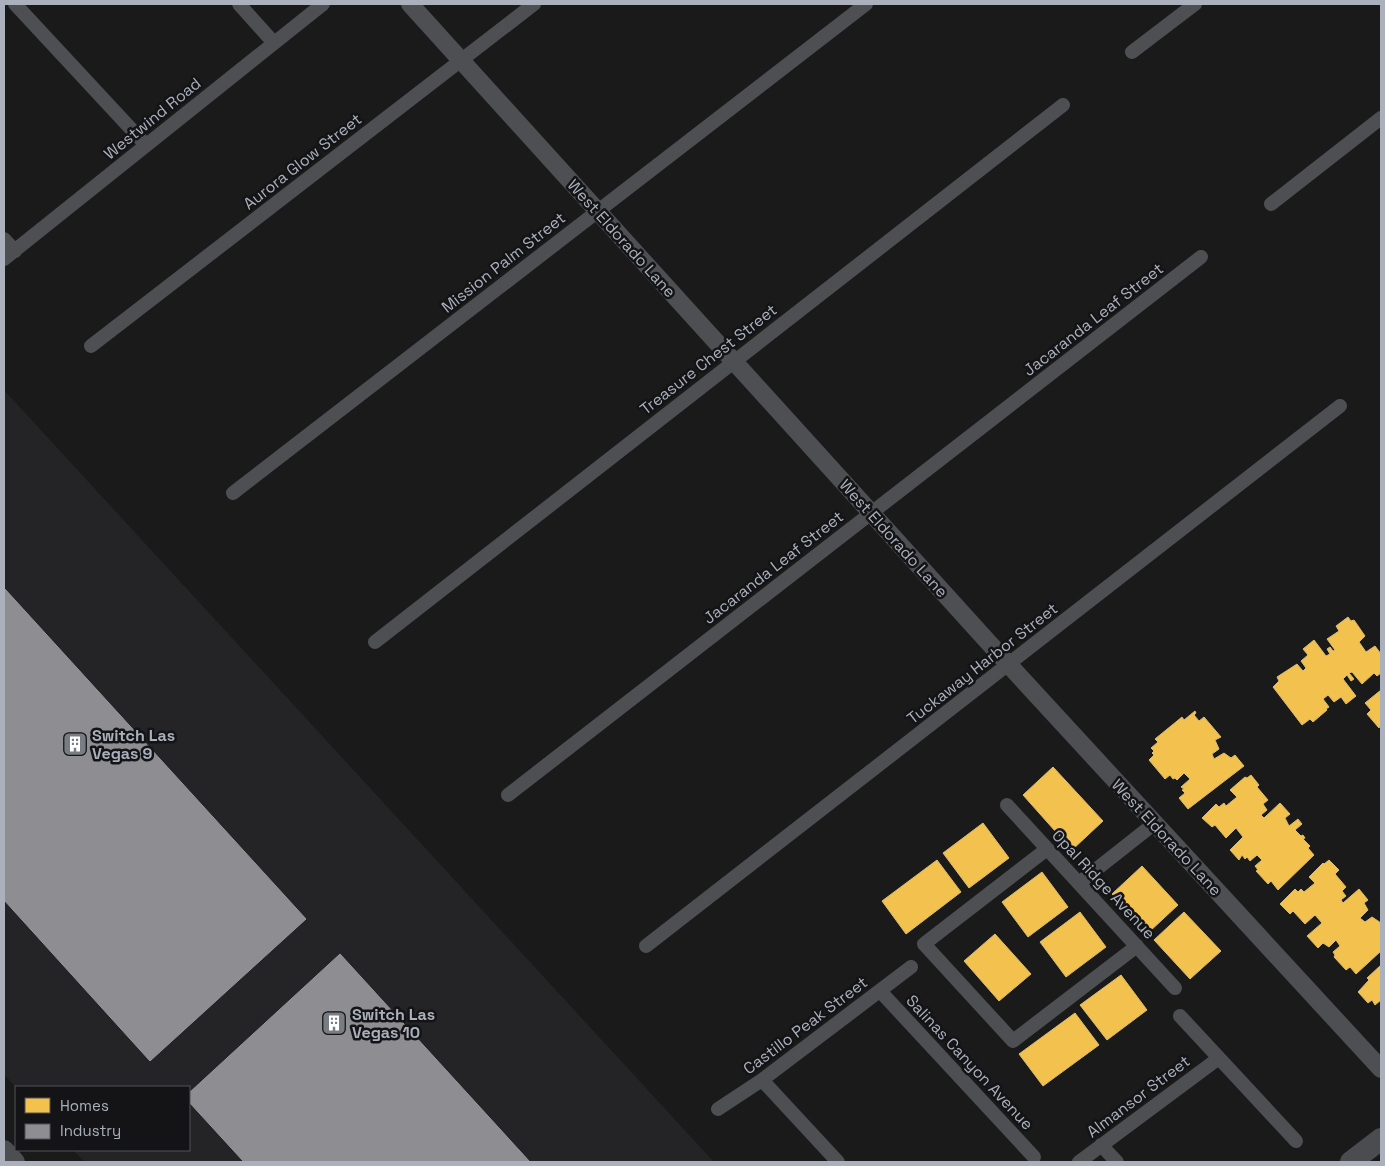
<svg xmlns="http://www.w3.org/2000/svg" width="1385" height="1166" viewBox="0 0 1385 1166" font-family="'Space Grotesk',sans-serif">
  <rect width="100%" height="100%" fill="#1a1a1a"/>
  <path fill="#242426" d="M 4,390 L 714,1162 L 85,1162 L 73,1150 L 189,1150 L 189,1087 L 16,1088 L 4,1074 Z"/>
  <path fill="#f2c14e" stroke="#dcbc6f" d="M 1348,617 L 1351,621 L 1354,620 L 1365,636 L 1359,642 L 1366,652 L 1375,646 L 1381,654 L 1381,673 L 1377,676 L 1374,673 L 1362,684 L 1352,672 L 1349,673 L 1354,679 L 1351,681 L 1347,675 L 1343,679 L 1356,696 L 1346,704 L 1341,697 L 1334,702 L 1328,695 L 1323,699 L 1329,707 L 1326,709 L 1327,710 L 1313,722 L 1310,719 L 1302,725 L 1273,687 L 1279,681 L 1277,677 L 1297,664 L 1303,671 L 1306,668 L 1301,661 L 1308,655 L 1303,649 L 1314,640 L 1326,656 L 1330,654 L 1327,649 L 1330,647 L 1333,651 L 1335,650 L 1327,639 L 1339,631 L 1336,626 Z
    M 1381,690 L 1381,728 L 1380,726 L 1379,728 L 1367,714 L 1371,710 L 1365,703 Z
    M 1195,711 L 1196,713 L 1194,715 L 1199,721 L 1204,717 L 1221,737 L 1215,740 L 1219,749 L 1212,754 L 1214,759 L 1224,753 L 1231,758 L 1235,755 L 1244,766 L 1188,809 L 1179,798 L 1185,793 L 1182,790 L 1184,789 L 1181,787 L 1190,779 L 1184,773 L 1177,780 L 1175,778 L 1173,779 L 1170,775 L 1165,779 L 1149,760 L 1154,755 L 1152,753 L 1154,751 L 1151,748 L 1158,742 L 1155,739 L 1182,717 L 1184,720 Z
    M 1053,767 L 1103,821 L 1072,850 L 1023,795 Z
    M 1251,775 L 1259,785 L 1257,787 L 1268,800 L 1263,804 L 1267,810 L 1261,815 L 1264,818 L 1280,803 L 1290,814 L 1285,818 L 1289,826 L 1298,819 L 1302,824 L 1295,830 L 1301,836 L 1303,835 L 1305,838 L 1303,839 L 1310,846 L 1308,848 L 1314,855 L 1278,890 L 1271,881 L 1268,884 L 1256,871 L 1258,870 L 1255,866 L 1262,860 L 1257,855 L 1250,861 L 1247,857 L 1245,859 L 1242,855 L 1239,860 L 1230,850 L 1243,837 L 1236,828 L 1226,838 L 1215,825 L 1212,827 L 1202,818 L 1216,804 L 1219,807 L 1224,803 L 1226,806 L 1237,797 L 1230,790 L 1245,777 L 1247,778 Z
    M 983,823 L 1009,858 L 969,888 L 943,853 Z
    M 937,860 L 961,892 L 906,934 L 882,901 Z
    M 1329,860 L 1339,870 L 1335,874 L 1346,887 L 1342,891 L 1346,896 L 1341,900 L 1343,903 L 1359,889 L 1368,900 L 1364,903 L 1368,910 L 1360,918 L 1365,922 L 1372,917 L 1381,923 L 1381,951 L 1356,974 L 1350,967 L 1346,970 L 1334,957 L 1335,955 L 1333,952 L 1340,946 L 1336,940 L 1329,947 L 1323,943 L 1318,948 L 1307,936 L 1322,923 L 1315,915 L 1305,924 L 1293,911 L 1290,914 L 1280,904 L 1295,889 L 1298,892 L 1301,889 L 1304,892 L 1315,883 L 1309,877 L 1323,863 L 1324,864 Z
    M 1142,866 L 1178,905 L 1148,933 L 1112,894 Z
    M 1042,872 L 1068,907 L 1028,937 L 1002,902 Z
    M 1080,912 L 1106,947 L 1066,977 L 1040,942 Z
    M 1184,912 L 1221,951 L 1190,979 L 1154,940 Z
    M 995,934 L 1031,974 L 999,1001 L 964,961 Z
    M 1381,965 L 1381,1000 L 1375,1005 L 1372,1000 L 1368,1003 L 1358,992 L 1369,980 L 1367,978 Z
    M 1121,975 L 1147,1010 L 1107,1040 L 1080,1005 Z
    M 1075,1013 L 1099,1045 L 1043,1086 L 1019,1054 Z"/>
  <path fill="#8d8d92" stroke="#96989f" d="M 4,588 L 306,919 L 150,1061 L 4,900 Z
    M 340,954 L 530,1162 L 244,1162 L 189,1102 L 189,1093 Z"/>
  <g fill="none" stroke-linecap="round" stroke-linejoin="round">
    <path stroke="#4e4f53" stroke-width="14" d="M 15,4 L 146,145
      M 239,4 L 274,43
      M 1132,52 L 1195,4
      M 1271,204 L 1381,118
      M 4,239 L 15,251
      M 4,259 L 323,4
      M 91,346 L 534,4
      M 233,493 L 866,4
      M 375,642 L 1063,105
      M 508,795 L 1201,257
      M 1007,805 L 1175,988
      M 1047,849 L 924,944 L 1013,1041 L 1137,946
      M 1079,883 L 1155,823
      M 646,946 L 1340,406
      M 880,991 L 1034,1157
      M 1180,1016 L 1296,1141
      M 762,1080 L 838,1162
      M 718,1109 L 762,1080 L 911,967
      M 1101,1145 L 1117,1162
      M 1079,1162 L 1219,1058"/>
    <path stroke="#4e4f53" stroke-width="18" d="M 410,4 L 1009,665 L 1381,1069"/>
    <path stroke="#4c4e51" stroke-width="20" d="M 4,1150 L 15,1162"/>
    <path stroke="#4b4c4f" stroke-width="22" d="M 1351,1162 L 1381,1139"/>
  </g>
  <defs>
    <g id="building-square" transform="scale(1.25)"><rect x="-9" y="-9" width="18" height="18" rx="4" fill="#787c83" stroke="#141416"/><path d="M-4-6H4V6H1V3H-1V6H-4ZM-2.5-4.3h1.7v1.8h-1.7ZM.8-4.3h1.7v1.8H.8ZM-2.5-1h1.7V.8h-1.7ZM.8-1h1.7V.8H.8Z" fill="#fff"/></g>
  </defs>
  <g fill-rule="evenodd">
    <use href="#building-square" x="75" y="744"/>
    <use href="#building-square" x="334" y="1023"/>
  </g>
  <g text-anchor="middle" stroke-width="5" stroke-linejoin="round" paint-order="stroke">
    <g font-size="16" fill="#aab1bc" stroke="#141416">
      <text transform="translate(152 118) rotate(-39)" y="6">Westwind Road</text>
      <text transform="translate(302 161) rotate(-38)" y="6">Aurora Glow Street</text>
      <text transform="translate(622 238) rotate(48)" y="6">West Eldorado Lane</text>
      <text transform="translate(503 262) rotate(-38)" y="6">Mission Palm Street</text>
      <text transform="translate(1093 319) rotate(-38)" y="6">Jacaranda Leaf Street</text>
      <text transform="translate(708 359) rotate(-38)" y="6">Treasure Chest Street</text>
      <text transform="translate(894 538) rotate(48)" y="6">West Eldorado Lane</text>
      <text transform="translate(773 567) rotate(-38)" y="6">Jacaranda Leaf Street</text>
      <text transform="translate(982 663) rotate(-38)" y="6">Tuckaway Harbor Street</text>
      <text transform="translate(1167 837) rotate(47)" y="6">West Eldorado Lane</text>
      <text transform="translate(1104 884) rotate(47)" y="6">Opal Ridge Avenue</text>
      <text transform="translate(805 1025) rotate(-37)" y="6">Castillo Peak Street</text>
      <text transform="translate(970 1062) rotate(47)" y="6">Salinas Canyon Avenue</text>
      <text transform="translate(1138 1096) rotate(-37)" y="6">Almansor Street</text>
    </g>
    <g font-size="16" font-weight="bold" fill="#aab1bc" stroke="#141416" text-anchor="start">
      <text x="92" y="741">Switch Las<tspan x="92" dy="18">Vegas 9</tspan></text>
      <text x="352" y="1020">Switch Las<tspan x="352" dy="18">Vegas 10</tspan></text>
    </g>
  </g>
  <rect width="1385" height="1166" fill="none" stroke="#aab1bc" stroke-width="10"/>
  <rect x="15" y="1086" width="175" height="65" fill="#141416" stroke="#505358"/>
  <rect x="25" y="1098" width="25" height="15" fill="#f2c14e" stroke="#505358"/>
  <text x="60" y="1111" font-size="15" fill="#aab1bc">Homes</text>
  <rect x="25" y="1124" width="25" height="15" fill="#8d8d92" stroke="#505358"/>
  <text x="60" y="1136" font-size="15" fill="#aab1bc">Industry</text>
</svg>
